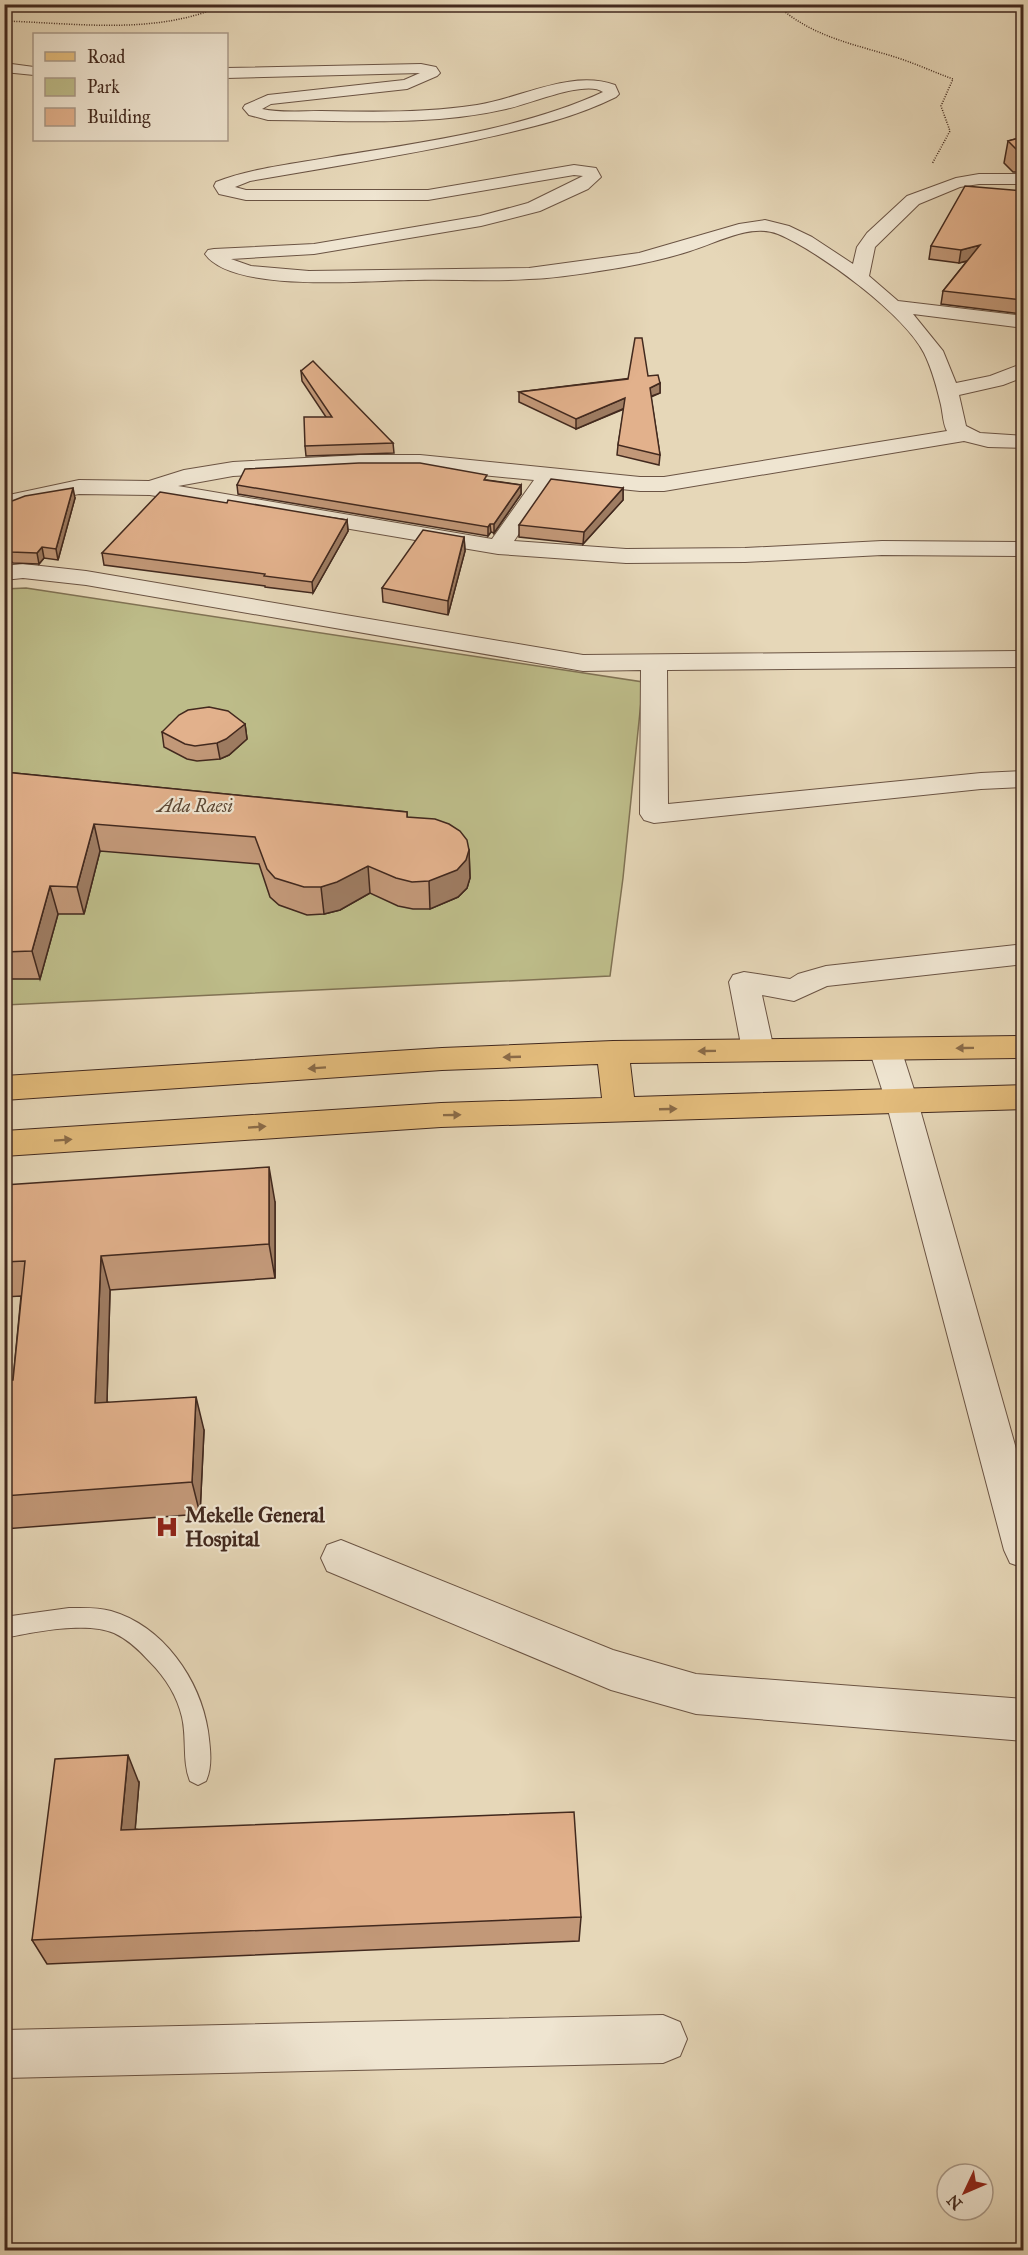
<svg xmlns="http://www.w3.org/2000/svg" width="1028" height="2255" viewBox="0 0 1028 2255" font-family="'IM FELL Great Primer',serif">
  <rect width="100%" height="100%" fill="#e6d7b8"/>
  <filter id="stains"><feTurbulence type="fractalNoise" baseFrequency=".00333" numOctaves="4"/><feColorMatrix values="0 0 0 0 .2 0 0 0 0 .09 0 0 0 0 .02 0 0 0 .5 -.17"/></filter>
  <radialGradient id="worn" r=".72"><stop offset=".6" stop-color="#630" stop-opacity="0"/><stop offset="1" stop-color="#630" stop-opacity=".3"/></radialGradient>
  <path fill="#bdbc89" stroke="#807254" stroke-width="1.5" d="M 26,588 L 643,682 L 623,878 L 610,976 L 5,1005 L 4,589 Z"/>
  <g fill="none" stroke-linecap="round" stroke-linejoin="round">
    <g stroke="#6b5444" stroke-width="2">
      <path id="lane" d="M 69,1608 C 83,1608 97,1607 111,1611 C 163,1626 200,1679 208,1731 C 210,1747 213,1766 206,1781 L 198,1785 L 190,1781 C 182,1762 187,1738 182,1717 C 177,1696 166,1678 150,1662 C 140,1651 129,1640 114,1633 C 87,1621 33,1632 4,1638 L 4,1617 Z"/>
    </g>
    <g stroke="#6b5444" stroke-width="2">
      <path id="street" d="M 4,63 L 34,67 L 34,75 L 4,72 Z
        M 421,64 L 436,67 L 440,73 L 437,76 L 407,89 L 271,104 L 262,109 C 280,113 302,111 321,111 C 373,112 426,113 477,105 C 522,98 571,69 615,85 L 619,94 L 616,97 C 572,119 524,129 476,140 C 401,156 325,168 250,181 L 235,187 L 246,190 L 428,190 L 574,165 L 596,168 L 601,177 L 588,189 L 540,211 L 481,226 L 314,254 L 231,259 L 251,266 L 309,271 L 529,268 L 639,253 L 739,224 L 765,220 L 789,226 L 812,237 L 853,264 L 857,247 L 867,233 L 907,196 L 956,178 L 979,174 L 1024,174 L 1024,184 L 979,184 L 960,187 L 919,204 L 875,247 L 869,276 L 898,301 L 1024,316 L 1024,328 L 913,314 L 943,351 L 956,383 L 990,376 L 1024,363 L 1024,377 L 1003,385 L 959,395 L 966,426 L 980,433 L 1024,436 L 1024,448 L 988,447 L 964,441 L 664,491 L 640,491 L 554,482 L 514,541 L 626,549 L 745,548 L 882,541 L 1024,542 L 1024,556 L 882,555 L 745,562 L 626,563 L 498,554 L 150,495 L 79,494 L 23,505 L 4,511 L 4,496 L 79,480 L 149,481 L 184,470 L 233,462 L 360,455 L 420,455 L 640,477 L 664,477 L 947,431 C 943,424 943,414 941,405 C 937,388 932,369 924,353 C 904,314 819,251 778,234 C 750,223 717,243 690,251 C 669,258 646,263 624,267 C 593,272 561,278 529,279 C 492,282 454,279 416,280 C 370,280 233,294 205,254 L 208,250 L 214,249 L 314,244 L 480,216 L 528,203 L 583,176 L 574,175 L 428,200 L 246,200 L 219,194 L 214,186 L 216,182 C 253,168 293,164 332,157 C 418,143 524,129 603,92 C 586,79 527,105 506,109 C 428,127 347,120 268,120 L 249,115 L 243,108 L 245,105 L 268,95 L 404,80 L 420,73 L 226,78 L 226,68 ZM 360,469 L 420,469 L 534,480 L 492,539 L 178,486 L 233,476 Z
        M 23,564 L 86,571 L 583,655 L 1024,651 L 1024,667 L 667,670 L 668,804 L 981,773 L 1024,771 L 1024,787 L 981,789 L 654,823 L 644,820 L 640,814 L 641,670 L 583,671 L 86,585 L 23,578 L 4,580 L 4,566 Z
        M 1024,944 L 1024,964 L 827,986 L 794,1001 L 762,995 L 774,1050 L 769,1058 L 758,1061 L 747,1058 L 742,1050 L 729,982 L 733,975 L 744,972 L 790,979 L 798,974 L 826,966 Z
        M 885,1038 L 896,1041 L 901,1049 L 918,1102 L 1024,1477 L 1024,1568 L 1010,1563 L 1004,1550 L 886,1102 L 869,1049 L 874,1041 Z
        M 341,1540 L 613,1650 L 696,1674 L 1024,1699 L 1024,1741 L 696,1714 L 611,1690 L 327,1571 L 321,1558 L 327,1545 Z
        M 663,2015 L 680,2022 L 687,2039 L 680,2056 L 663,2063 L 4,2078 L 4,2030 Z"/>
    </g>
    <g stroke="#42291e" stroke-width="2">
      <path id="primary" d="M 1024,1036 L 1024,1058 L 630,1063 L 634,1097 L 1024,1085 L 1024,1109 L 441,1127 L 4,1156 L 4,1131 L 441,1103 L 602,1098 L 598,1064 L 442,1070 L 4,1100 L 4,1076 L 442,1048 L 613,1041 Z"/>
    </g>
    <path stroke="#42291e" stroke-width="1.5" stroke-dasharray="1 1.5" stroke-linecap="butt" d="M 776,4 C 812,38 856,44 901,59 C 919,65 936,73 953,79 L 941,106 L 950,131 L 932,164
      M 4,21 C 75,23 159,36 225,4"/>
    <use href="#lane" fill="#efe5d1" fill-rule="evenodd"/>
    <use href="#street" fill="#efe5d1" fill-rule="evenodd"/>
    <use href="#primary" fill="#e3bc7c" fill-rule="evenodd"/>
  </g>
  <path fill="#c29878" stroke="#42291e" stroke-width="1.5" d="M 1023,137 L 1023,172 L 1013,172 L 1004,163 L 1008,141 Z
    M 1023,191 L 1023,314 L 941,304 L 943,291 L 967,261 L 959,263 L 929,259 L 931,246 Z
    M 301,371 L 393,443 L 394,453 L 306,456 L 305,446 L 326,417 L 302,381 Z
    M 648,376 L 660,383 L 660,393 L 651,397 L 660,455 L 659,465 L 617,455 L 618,445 L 624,409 L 576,429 L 519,402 L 519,392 Z
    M 487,480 L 521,485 L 521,494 L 494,533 L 491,532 L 488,536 L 238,494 L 237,485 Z
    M 623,488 L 623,500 L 583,544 L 519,537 L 519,525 Z
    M 75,498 L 58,560 L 44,558 L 39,564 L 13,563 L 4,554 L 4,504 Z
    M 227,503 L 347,520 L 348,531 L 313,593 L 265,587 L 265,586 L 104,565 L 102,553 Z
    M 464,537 L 465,551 L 448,615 L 383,602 L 382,588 Z
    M 245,724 L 247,739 L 229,755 L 220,759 L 197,761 L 187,759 L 164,747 L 162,732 Z
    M 4,772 L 407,812 L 407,817 L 469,850 L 470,878 L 467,888 L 458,897 L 430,909 L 413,909 L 398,906 L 370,893 L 340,910 L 324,914 L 307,915 L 279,905 L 270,897 L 259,864 L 100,851 L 84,914 L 58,914 L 40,979 L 4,979 Z
    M 4,1185 L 275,1202 L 275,1278 L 110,1290 L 107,1402 L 204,1430 L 200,1514 L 4,1529 L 4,1380 L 13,1380 L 21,1296 L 4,1297 Z
    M 139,1783 L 135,1829 L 581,1917 L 579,1941 L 47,1964 L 32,1940 Z"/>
  <path fill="#9e7c62" stroke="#42291e" stroke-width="1.5" d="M 980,245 L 978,258 L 959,263 L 961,250 Z
    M 660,383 L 660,393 L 649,397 L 650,388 Z
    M 625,398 L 625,408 L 576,429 L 576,419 Z
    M 521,485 L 521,494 L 494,533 L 494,524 Z
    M 73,488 L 75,498 L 58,560 L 56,549 Z
    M 623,488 L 623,500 L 583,544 L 584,532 Z
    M 347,520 L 348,531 L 313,593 L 312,582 Z
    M 490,524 L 491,532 L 488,536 L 488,527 Z
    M 464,537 L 465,551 L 448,615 L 448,601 Z
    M 42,547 L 44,558 L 39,564 L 37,553 Z
    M 245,724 L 247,739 L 229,755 L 220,759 L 217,743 Z
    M 94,824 L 100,851 L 84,914 L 77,887 Z
    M 469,850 L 470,878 L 467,888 L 458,897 L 430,909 L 429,881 Z
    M 368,866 L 370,893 L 340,910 L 324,914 L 321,887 Z
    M 50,886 L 58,914 L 40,979 L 32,951 Z
    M 269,1167 L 275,1202 L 275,1278 L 269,1244 Z
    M 101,1256 L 110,1290 L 106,1436 L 95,1403 Z
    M 196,1397 L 204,1430 L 200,1514 L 192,1482 Z
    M 128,1755 L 139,1783 L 133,1856 L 121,1830 Z"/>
  <path fill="#e2b18c" stroke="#42291e" stroke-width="1.5" d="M 1023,137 L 1023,150 L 1017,150 L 1008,141 Z
    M 965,186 L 1023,191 L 1023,300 L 943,291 L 980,245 L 961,250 L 931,246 Z
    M 635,338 L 642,338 L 648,376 L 658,375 L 660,383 L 650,388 L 660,455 L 618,445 L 625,398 L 576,419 L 519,392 L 628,379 Z
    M 313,361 L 393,443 L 305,446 L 304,417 L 332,417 L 301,371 Z
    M 359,463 L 420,463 L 487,475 L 484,480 L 521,485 L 494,524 L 490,524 L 488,527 L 237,485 L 245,469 Z
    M 551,479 L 623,488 L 584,532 L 519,525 Z
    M 73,488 L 56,549 L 42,547 L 37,553 L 11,552 L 4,546 L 4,504 L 25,496 Z
    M 160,492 L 227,503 L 228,500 L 347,520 L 312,582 L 264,576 L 265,574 L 102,553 Z
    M 423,530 L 464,537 L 448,601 L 382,588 Z
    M 209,707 L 228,711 L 245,724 L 226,739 L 217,743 L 195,746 L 185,744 L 162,732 L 179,715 L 188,710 Z
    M 4,772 L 407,812 L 407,817 L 435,819 L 449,824 L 460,831 L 467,840 L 469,850 L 466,860 L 457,870 L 429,881 L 412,882 L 396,878 L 368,866 L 337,882 L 321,887 L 304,887 L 275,878 L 267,869 L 255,837 L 94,824 L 77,887 L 50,886 L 32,951 L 4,952 Z
    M 269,1167 L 269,1244 L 101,1256 L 95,1403 L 196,1397 L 192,1482 L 4,1496 L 4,1380 L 13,1380 L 25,1261 L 4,1262 L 4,1185 Z
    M 128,1755 L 121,1830 L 574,1812 L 581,1917 L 32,1940 L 55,1759 Z"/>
  <defs><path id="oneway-solid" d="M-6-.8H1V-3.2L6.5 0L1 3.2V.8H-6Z" transform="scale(1.5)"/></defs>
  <g fill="#8a6b48">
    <use href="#oneway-solid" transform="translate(965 1048) rotate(179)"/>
    <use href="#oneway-solid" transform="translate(707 1051) rotate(179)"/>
    <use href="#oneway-solid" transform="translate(512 1057) rotate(178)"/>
    <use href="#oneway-solid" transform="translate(317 1068) rotate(176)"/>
    <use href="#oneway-solid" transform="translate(668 1109) rotate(-2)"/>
    <use href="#oneway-solid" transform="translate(452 1115) rotate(-1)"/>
    <use href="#oneway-solid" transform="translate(257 1127) rotate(-4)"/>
    <use href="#oneway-solid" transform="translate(63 1140) rotate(-4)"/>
  </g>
  <defs>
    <g id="hospital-bare" transform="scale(1.8)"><path d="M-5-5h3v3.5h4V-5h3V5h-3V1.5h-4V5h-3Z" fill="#8f2418" stroke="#efe5d1" stroke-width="2.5" paint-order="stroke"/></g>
  </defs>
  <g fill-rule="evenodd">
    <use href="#hospital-bare" x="167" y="1527"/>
  </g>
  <g text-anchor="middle" stroke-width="4.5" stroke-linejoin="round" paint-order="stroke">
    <g font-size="18" font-style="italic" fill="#5b4633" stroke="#efe5d1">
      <text x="195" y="812">Ada Raesi</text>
    </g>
    <g font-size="21" font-weight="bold" fill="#42291e" stroke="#efe5d1" text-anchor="start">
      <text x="185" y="1522">Mekelle General<tspan x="185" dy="24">Hospital</tspan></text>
    </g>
  </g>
  <rect width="1028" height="2255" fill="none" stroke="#e6d7b8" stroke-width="24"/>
  <rect x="6" y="6" width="1016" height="2243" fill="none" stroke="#42291e" stroke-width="3"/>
  <rect x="12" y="12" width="1004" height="2231" fill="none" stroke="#42291e" stroke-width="1.5"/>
  <rect x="33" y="33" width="195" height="108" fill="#efe5d1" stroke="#aa9a89" stroke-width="1.5"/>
  <rect x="45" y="52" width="30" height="9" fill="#e3bc7c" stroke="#aa9a89" stroke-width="1.5"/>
  <text x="87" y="63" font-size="18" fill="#42291e">Road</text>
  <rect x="45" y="78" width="30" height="18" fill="#bdbc89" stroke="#aa9a89" stroke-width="1.5"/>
  <text x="87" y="93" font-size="18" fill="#42291e">Park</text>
  <rect x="45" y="108" width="30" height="18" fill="#e2b18c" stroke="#aa9a89" stroke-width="1.5"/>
  <text x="87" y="123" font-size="18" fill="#42291e">Building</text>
  <g transform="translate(965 2192) rotate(226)"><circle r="28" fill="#efe5d1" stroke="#aa9a89" stroke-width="1.5"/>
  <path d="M0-4.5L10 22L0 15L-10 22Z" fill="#8f2418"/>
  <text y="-9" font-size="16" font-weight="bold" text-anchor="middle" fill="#42291e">N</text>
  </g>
  <rect width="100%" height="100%" filter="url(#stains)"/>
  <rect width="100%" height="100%" fill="url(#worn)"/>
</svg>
